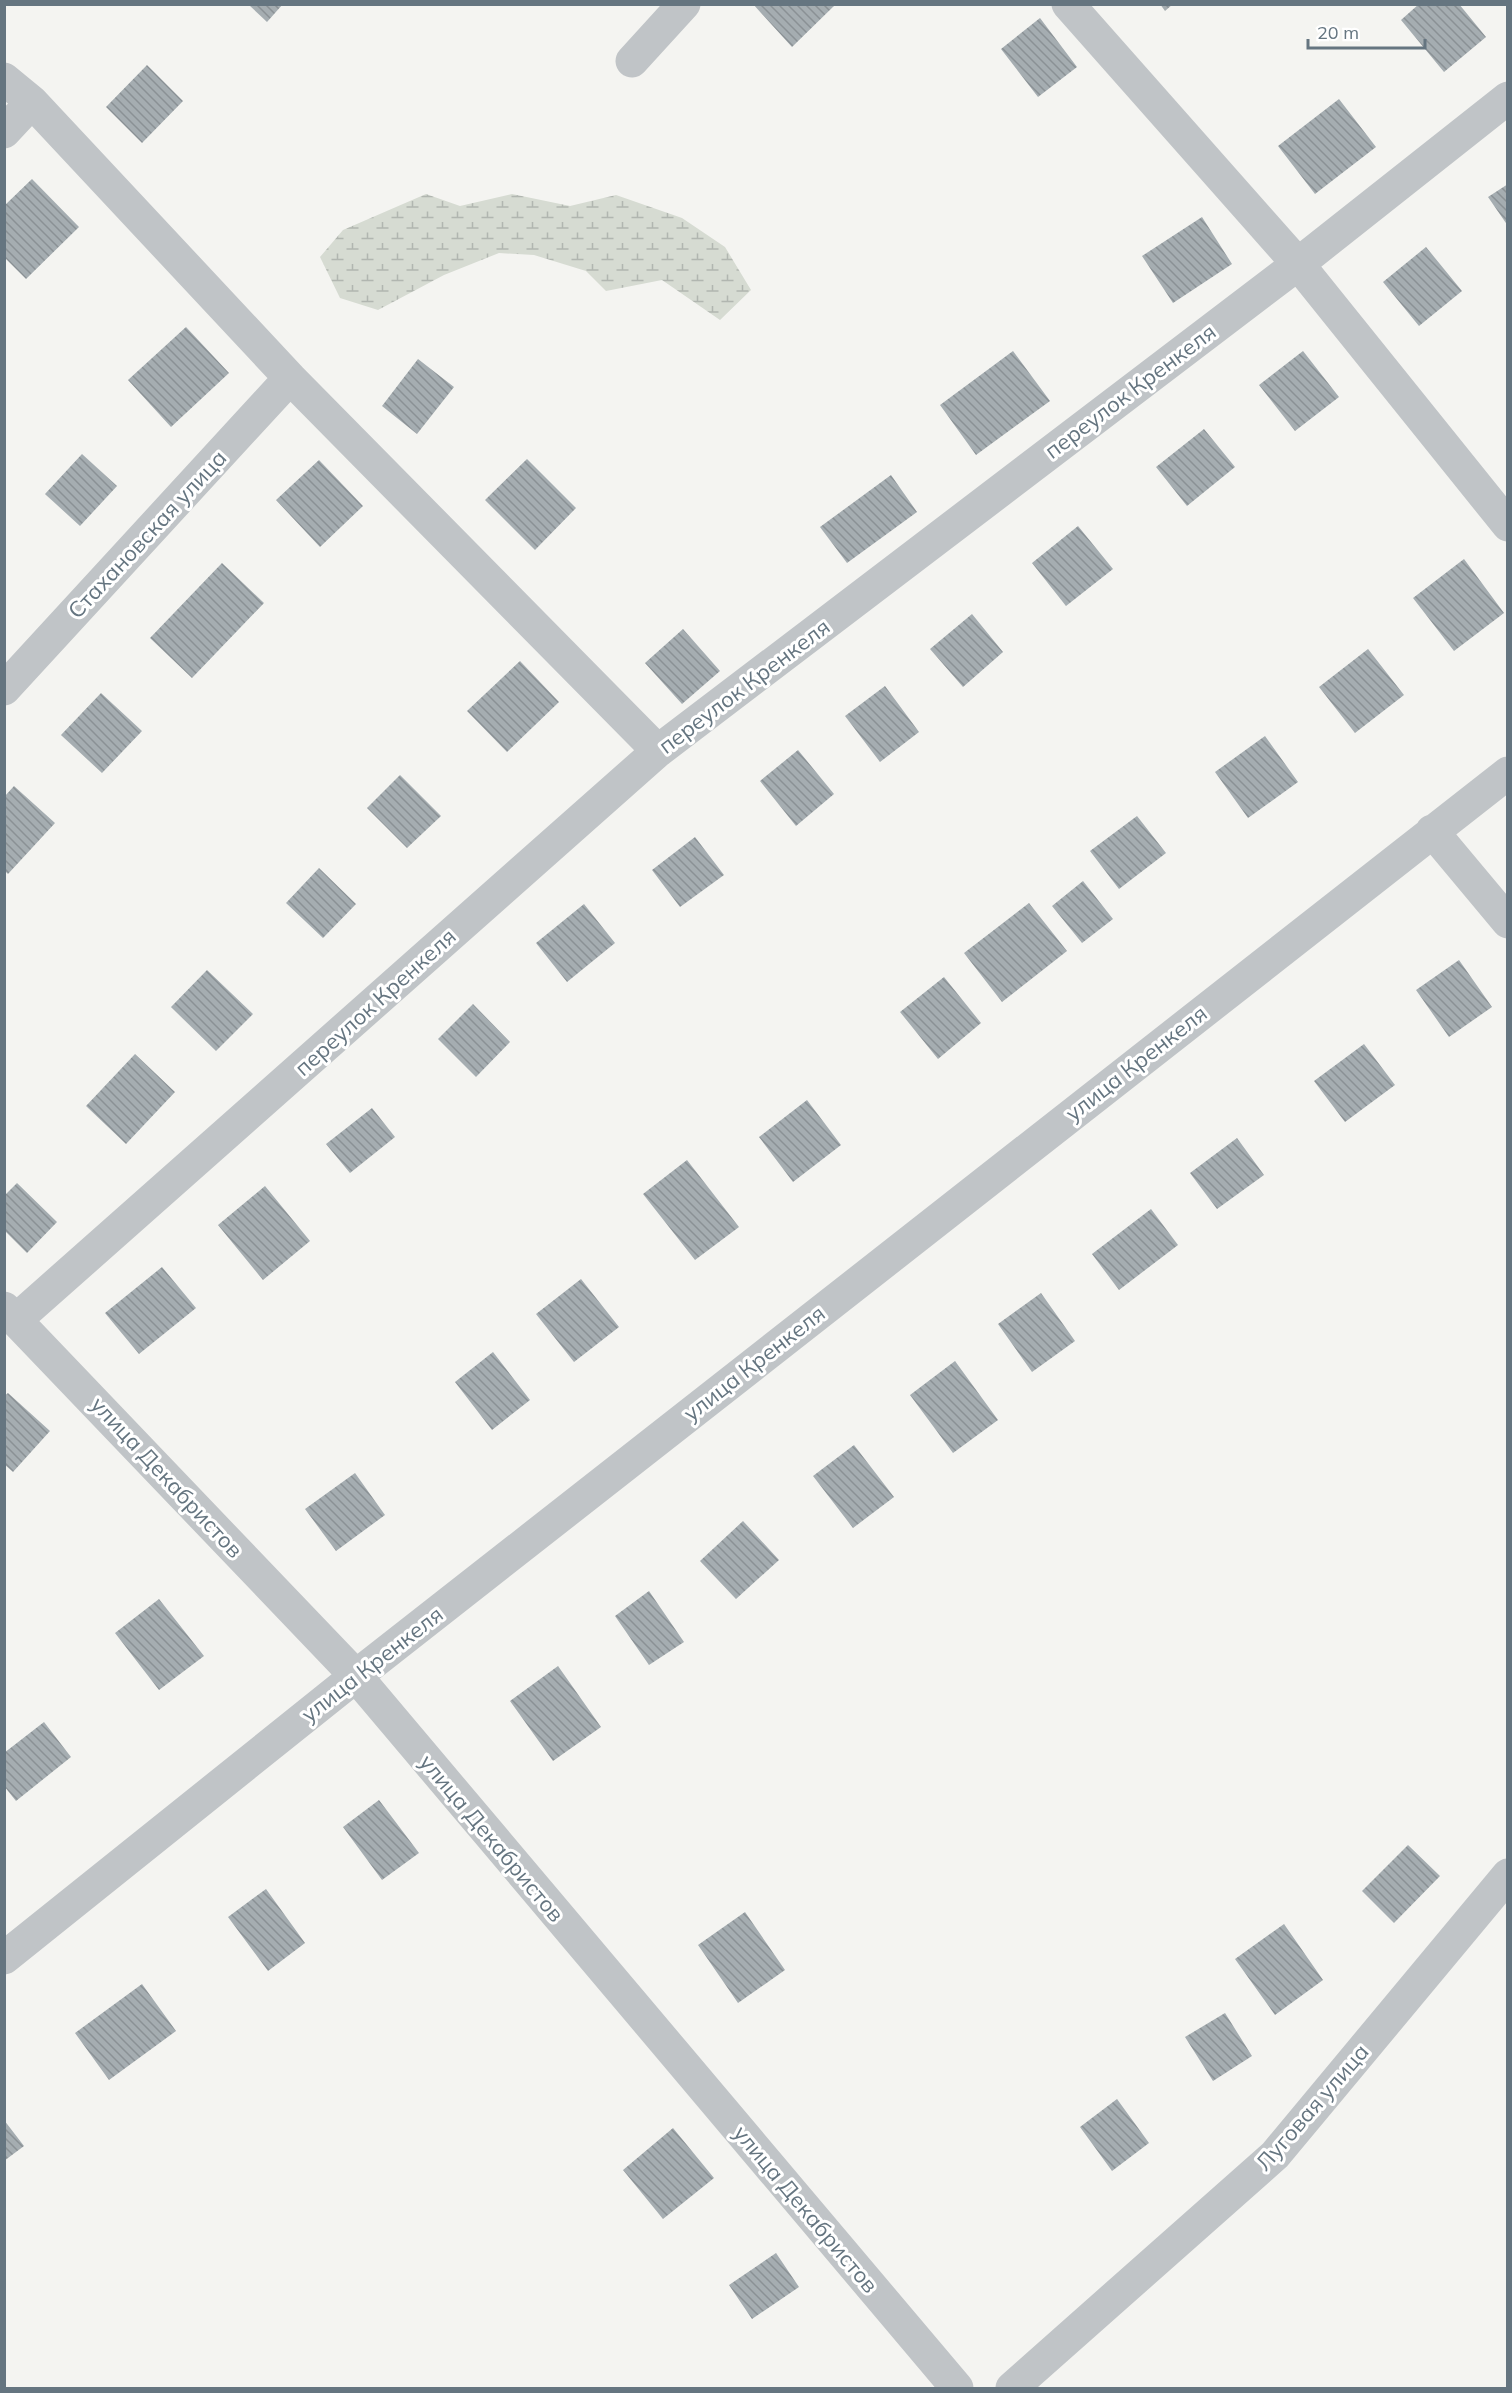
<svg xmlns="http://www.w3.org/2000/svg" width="1512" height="2393" viewBox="0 0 1512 2393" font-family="Mulish,sans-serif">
  <defs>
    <pattern id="wetland-marsh" width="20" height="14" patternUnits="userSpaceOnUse" patternTransform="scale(1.5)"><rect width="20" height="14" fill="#d6dbd2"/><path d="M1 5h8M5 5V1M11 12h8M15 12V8" fill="none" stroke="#b1b6b0"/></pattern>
    <pattern id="building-back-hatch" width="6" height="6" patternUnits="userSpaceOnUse" patternTransform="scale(1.5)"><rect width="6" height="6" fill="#a5adb1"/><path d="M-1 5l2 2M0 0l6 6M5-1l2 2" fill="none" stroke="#8a9195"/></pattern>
  </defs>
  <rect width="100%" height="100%" fill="#f4f4f1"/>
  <path fill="url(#wetland-marsh)" d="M 426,194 L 460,206 L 512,194 L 570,206 L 616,195 L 682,218 L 725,247 L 751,290 L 720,320 L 662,280 L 606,291 L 586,271 L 534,255 L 499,253 L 444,275 L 378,310 L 340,298 L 320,257 L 343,230 Z"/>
  <path fill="url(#building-back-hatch)" d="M 248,4 L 283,4 L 267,22 Z
    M 753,4 L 836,4 L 792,47 Z
    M 1160,4 L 1173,4 L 1165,11 Z
    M 1419,4 L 1459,4 L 1486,37 L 1444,72 L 1401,20 Z
    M 1040,18 L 1077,67 L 1038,97 L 1001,49 Z
    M 147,65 L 183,101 L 142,143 L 106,107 Z
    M 1339,99 L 1376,147 L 1315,194 L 1278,146 Z
    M 32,179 L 79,227 L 26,279 L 4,257 L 4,206 Z
    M 1508,184 L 1508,226 L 1488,197 Z
    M 1202,217 L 1232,264 L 1173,303 L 1142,256 Z
    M 1426,247 L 1462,291 L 1419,326 L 1383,282 Z
    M 186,327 L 229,373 L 171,427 L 128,380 Z
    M 1013,351 L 1050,401 L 976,455 L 940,405 Z
    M 1303,351 L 1339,397 L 1295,431 L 1259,385 Z
    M 418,359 L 454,387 L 417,434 L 382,406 Z
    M 1204,429 L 1235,467 L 1187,506 L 1156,467 Z
    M 82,454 L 117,486 L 80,526 L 45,494 Z
    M 527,459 L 576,508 L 535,550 L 485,500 Z
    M 319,460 L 363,506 L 320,547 L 276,500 Z
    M 891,475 L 917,512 L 847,563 L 820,527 Z
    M 1078,526 L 1113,569 L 1066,606 L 1032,563 Z
    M 1464,559 L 1504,613 L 1454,651 L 1413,598 Z
    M 222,563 L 264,603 L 192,678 L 150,638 Z
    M 972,614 L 1003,652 L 963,687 L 930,649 Z
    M 683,629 L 720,671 L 682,704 L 645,663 Z
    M 1368,649 L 1404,695 L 1355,733 L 1319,687 Z
    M 520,661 L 559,702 L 507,752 L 467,711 Z
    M 885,686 L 919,732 L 880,762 L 845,716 Z
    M 101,693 L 142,731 L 102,773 L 61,735 Z
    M 1265,736 L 1298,782 L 1248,818 L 1215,772 Z
    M 798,750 L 834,794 L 796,826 L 760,781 Z
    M 400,775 L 441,816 L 407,848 L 367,808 Z
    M 14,786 L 55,823 L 8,874 L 5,871 L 5,796 Z
    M 1137,816 L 1166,853 L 1119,889 L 1090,851 Z
    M 695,837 L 724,875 L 680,907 L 652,870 Z
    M 319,868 L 356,904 L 323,938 L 286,903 Z
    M 1083,881 L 1113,919 L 1082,943 L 1052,906 Z
    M 1029,903 L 1067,951 L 1002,1002 L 964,953 Z
    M 584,904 L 615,943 L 567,982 L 536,943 Z
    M 1459,960 L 1492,1007 L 1449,1037 L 1416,990 Z
    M 207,970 L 253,1014 L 216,1051 L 171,1007 Z
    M 944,977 L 981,1023 L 938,1059 L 900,1012 Z
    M 473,1004 L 510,1042 L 476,1077 L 438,1039 Z
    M 1364,1044 L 1395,1085 L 1345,1122 L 1314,1081 Z
    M 135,1054 L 175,1092 L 126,1144 L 86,1106 Z
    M 807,1100 L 841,1145 L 793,1182 L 759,1137 Z
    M 372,1108 L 395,1137 L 350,1173 L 326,1144 Z
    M 1237,1138 L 1264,1175 L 1217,1209 L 1190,1173 Z
    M 687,1160 L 739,1227 L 695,1260 L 643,1194 Z
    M 17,1183 L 57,1222 L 27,1253 L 4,1230 L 4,1196 Z
    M 265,1186 L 310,1241 L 263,1280 L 218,1225 Z
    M 1151,1209 L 1178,1245 L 1119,1290 L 1092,1254 Z
    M 162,1267 L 196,1308 L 139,1354 L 105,1313 Z
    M 581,1279 L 619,1327 L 574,1362 L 536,1314 Z
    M 1041,1293 L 1075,1341 L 1032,1372 L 998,1324 Z
    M 493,1352 L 530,1400 L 492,1430 L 455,1382 Z
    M 955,1361 L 998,1420 L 953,1453 L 910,1395 Z
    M 8,1393 L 50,1431 L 13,1472 L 4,1464 L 4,1396 Z
    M 854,1445 L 894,1497 L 853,1528 L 813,1476 Z
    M 355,1473 L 385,1515 L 336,1551 L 305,1509 Z
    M 743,1521 L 779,1560 L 736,1599 L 700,1561 Z
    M 649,1591 L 684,1642 L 649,1665 L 615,1616 Z
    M 159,1599 L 204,1656 L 159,1690 L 115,1633 Z
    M 558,1666 L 601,1727 L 553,1761 L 510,1701 Z
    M 44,1722 L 71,1757 L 16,1801 L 4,1786 L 4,1753 Z
    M 379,1800 L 419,1853 L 382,1880 L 343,1827 Z
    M 1408,1845 L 1440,1876 L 1394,1923 L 1362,1891 Z
    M 266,1889 L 305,1943 L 268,1971 L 228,1917 Z
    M 745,1912 L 785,1970 L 738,2003 L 698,1945 Z
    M 1284,1924 L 1323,1980 L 1275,2015 L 1235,1959 Z
    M 142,1984 L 176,2031 L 109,2080 L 75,2033 Z
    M 1225,2013 L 1252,2056 L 1213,2081 L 1185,2037 Z
    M 1117,2099 L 1149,2143 L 1112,2171 L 1080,2127 Z
    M 4,2120 L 24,2146 L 4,2161 Z
    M 673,2128 L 714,2178 L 663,2219 L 623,2170 Z
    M 776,2253 L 799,2287 L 752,2319 L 729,2285 Z"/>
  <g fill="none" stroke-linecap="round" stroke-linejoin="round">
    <path stroke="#c0c4c7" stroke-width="33" d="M 1068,4 L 1298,264 L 1508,525
      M 632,61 L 684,4
      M 4,79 L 32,102 L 290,378 L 658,751
      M 4,132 L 32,102
      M 4,689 L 290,378
      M 1432,831 L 1508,922
      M 4,1308 L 356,1676 L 957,2388
      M 17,1319 L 658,751 L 1298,264 L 1508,98
      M 4,1958 L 356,1676 L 1508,773
      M 1012,2388 L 1275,2155 L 1508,1875"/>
  </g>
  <g text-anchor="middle" stroke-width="6" stroke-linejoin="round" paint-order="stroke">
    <g font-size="22" fill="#657580" stroke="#fff">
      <text transform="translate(1130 391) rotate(-37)" y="8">переулок Кренкеля</text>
      <text transform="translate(147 534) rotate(-47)" y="8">Стахановская улица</text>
      <text transform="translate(744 686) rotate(-37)" y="8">переулок Кренкеля</text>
      <text transform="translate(375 1002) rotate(-42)" y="8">переулок Кренкеля</text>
      <text transform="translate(1136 1063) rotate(-38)" y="8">улица Кренкеля</text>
      <text transform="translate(754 1363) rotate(-38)" y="8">улица Кренкеля</text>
      <text transform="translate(167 1477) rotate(47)" y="8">улица Декабристов</text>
      <text transform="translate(372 1664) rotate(-38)" y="8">улица Кренкеля</text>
      <text transform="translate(492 1838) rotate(50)" y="8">улица Декабристов</text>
      <text transform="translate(1312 2107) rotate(-49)" y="8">Луговая улица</text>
      <text transform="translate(806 2209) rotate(50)" y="8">улица Декабристов</text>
    </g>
  </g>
  <rect width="1512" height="2393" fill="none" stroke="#657580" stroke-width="12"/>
  <path d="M1308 39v9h117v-9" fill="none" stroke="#657580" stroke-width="3"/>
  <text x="1317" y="39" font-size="18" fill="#657580" stroke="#ffffff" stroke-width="4.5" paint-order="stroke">20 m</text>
</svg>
